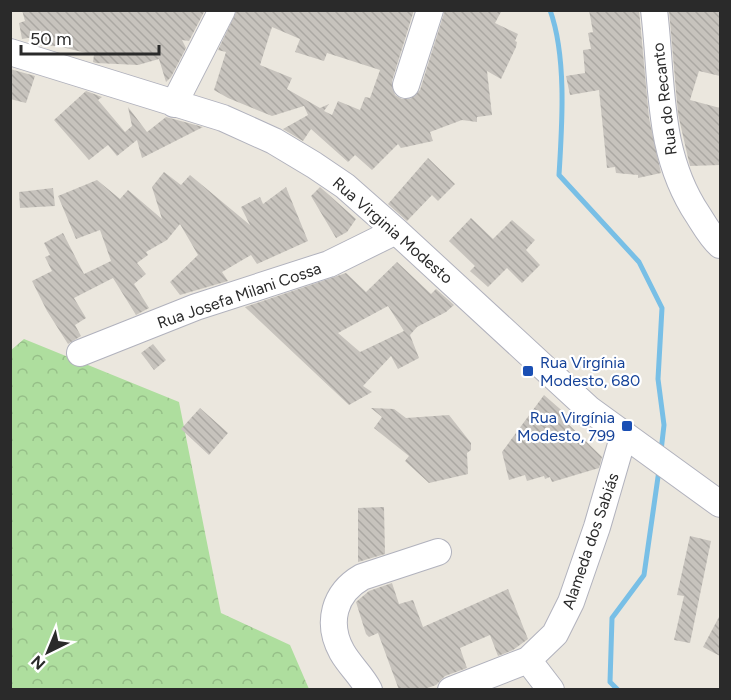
<svg xmlns="http://www.w3.org/2000/svg" width="731" height="700" viewBox="0 0 731 700" font-family="Figtree,sans-serif">
  <defs>
    <pattern id="forest-crowns" width="20" height="18" patternUnits="userSpaceOnUse" patternTransform="scale(1.5)"><rect width="20" height="18" fill="#aede9e"/><path d="M2 6a3 3 0 1 1 6 0M12 15a3 3 0 1 1 6 0" fill="none" stroke="#96bf88"/></pattern>
    <pattern id="building-back-hatch" width="6" height="6" patternUnits="userSpaceOnUse" patternTransform="scale(1.5)"><rect width="6" height="6" fill="#c7c3bd"/><path d="M-1 5l2 2M0 0l6 6M5-1l2 2" fill="none" stroke="#aba8a3"/></pattern>
  </defs>
  <rect width="100%" height="100%" fill="#ebe7de"/>
  <path fill="url(#forest-crowns)" d="M 24,339 L 179,402 L 221,613 L 290,645 L 309,689 L 11,690 L 10,351 Z"/>
  <g fill="none" stroke-linecap="round" stroke-linejoin="round">
    <path stroke="#78bfe6" stroke-width="5" d="M 550,10 C 567,57 562,126 559,175 L 639,262 L 662,308 L 658,379 L 664,425 L 661,451
      M 618,690 L 610,682 L 612,618 L 644,575 L 659,470"/>
  </g>
  <path fill="url(#building-back-hatch)" fill-rule="evenodd" d="M 22,10 L 205,10 L 189,41 L 182,40 L 186,48 L 171,77 L 166,82 L 159,59 L 138,65 L 96,63 L 93,62 L 94,55 L 58,46 L 41,46 L 40,36 L 22,39 L 19,23 L 25,21 Z
    M 237,10 L 414,10 L 392,81 L 395,95 L 402,99 L 410,99 L 420,90 L 445,10 L 502,10 L 495,23 L 518,34 L 515,41 L 517,42 L 516,47 L 501,79 L 487,71 L 492,115 L 477,117 L 477,122 L 462,120 L 430,132 L 433,141 L 401,148 L 398,144 L 372,170 L 355,155 L 348,162 L 311,129 L 303,141 L 283,129 L 308,115 L 304,106 L 272,116 L 228,98 L 214,90 L 226,52 L 218,50 ZM 272,27 L 300,39 L 295,52 L 324,61 L 327,53 L 380,70 L 370,98 L 365,97 L 360,110 L 338,101 L 332,115 L 324,111 L 329,104 L 320,108 L 287,89 L 292,78 L 260,65 Z
    M 589,10 L 639,10 L 649,118 L 661,173 L 638,178 L 638,175 L 616,173 L 615,167 L 607,168 L 599,90 L 570,95 L 566,76 L 585,73 L 583,50 L 591,49 L 588,33 L 593,32 Z
    M 669,10 L 720,10 L 720,76 L 699,71 L 690,100 L 720,108 L 720,165 L 690,166 L 689,162 L 678,114 Z
    M 10,69 L 35,76 L 26,103 L 10,99 Z
    M 86,91 L 102,97 L 98,100 L 125,132 L 132,126 L 128,107 L 147,132 L 166,117 L 203,127 L 142,158 L 137,140 L 117,156 L 108,145 L 89,160 L 54,120 Z
    M 428,158 L 455,184 L 438,201 L 432,195 L 407,221 L 388,204 Z
    M 164,172 L 181,185 L 190,175 L 250,225 L 241,207 L 260,197 L 263,204 L 286,187 L 308,241 L 257,264 L 251,255 L 222,272 L 228,281 L 180,295 L 170,282 L 198,255 L 180,224 L 167,240 L 146,252 L 148,255 L 137,263 L 146,274 L 134,284 L 149,308 L 136,315 L 113,278 L 74,298 L 86,318 L 75,325 L 81,336 L 68,344 L 47,311 L 32,281 L 52,271 L 45,257 L 50,255 L 44,243 L 63,233 L 84,274 L 111,261 L 100,230 L 76,239 L 58,196 L 97,180 L 120,199 L 128,190 L 162,219 L 152,187 Z
    M 320,187 L 356,219 L 347,232 L 336,238 L 311,196 Z
    M 53,188 L 55,206 L 20,208 L 19,192 Z
    M 471,218 L 493,239 L 512,220 L 535,240 L 526,250 L 540,265 L 522,283 L 507,268 L 488,287 L 470,271 L 475,266 L 449,241 Z
    M 397,262 L 431,294 L 436,289 L 454,305 L 446,312 L 417,327 L 410,335 L 419,358 L 398,369 L 391,356 L 363,386 L 372,392 L 349,405 L 245,307 L 346,273 L 366,292 ZM 388,306 L 404,331 L 360,352 L 338,333 Z
    M 153,344 L 166,360 L 154,370 L 141,353 Z
    M 544,395 L 567,415 L 564,420 L 602,457 L 599,468 L 552,482 L 550,477 L 545,479 L 544,476 L 527,481 L 525,475 L 509,480 L 502,452 Z
    M 200,408 L 228,433 L 209,455 L 181,429 Z
    M 371,408 L 394,409 L 406,418 L 449,415 L 471,443 L 471,450 L 467,453 L 468,474 L 429,483 L 405,461 L 409,456 L 374,428 L 382,417 Z
    M 384,507 L 385,554 L 358,562 L 358,508 Z
    M 690,536 L 711,541 L 690,643 L 674,640 L 684,596 L 677,595 Z
    M 392,583 L 399,604 L 413,600 L 423,627 L 508,589 L 528,639 L 513,650 L 498,656 L 490,635 L 460,648 L 467,668 L 445,676 L 436,685 L 422,690 L 399,690 L 378,633 L 369,637 L 366,634 L 356,602 L 369,591 Z
    M 720,615 L 720,656 L 703,647 Z"/>
  <g fill="none" stroke-linecap="round" stroke-linejoin="round">
    <g stroke="#b1b2bd" stroke-width="28">
      <path id="minor" d="M 654,10 C 663,83 656,152 698,215 C 705,226 711,237 720,245
        M 10,52 L 223,118 L 274,141 L 314,165 L 345,186 L 396,231 L 589,409 L 720,504
        M 406,85 L 430,10
        M 174,104 L 222,10
        M 80,353 L 196,307 L 329,264 L 396,231
        M 528,660 L 551,690
        M 369,690 C 362,676 350,666 342,652 C 326,623 334,593 362,577 L 438,552
        M 451,690 L 528,660 L 555,634 L 571,602 L 597,527 L 624,434"/>
    </g>
    <use href="#minor" stroke="#fff" stroke-width="26"/>
  </g>
  <g fill="#1a4fb4" stroke="#fff" stroke-width="2">
    <rect x="522" y="365" width="12" height="12" rx="3"/>
    <rect x="621" y="420" width="12" height="12" rx="3"/>
  </g>
  <g text-anchor="middle" stroke-width="4.5" stroke-linejoin="round" paint-order="stroke">
    <g font-size="16" fill="#2a2a2a" stroke="#fff">
      <text transform="translate(664 99) rotate(-97)" y="6">Rua do Recanto</text>
      <text transform="translate(393 230) rotate(41)" y="6">Rua Virginia Modesto</text>
      <text transform="translate(239 295) rotate(-19)" y="6">Rua Josefa Milani Cossa</text>
      <text transform="translate(590 541) rotate(-71)" y="6">Alameda dos Sabiás</text>
    </g>
    <g font-size="16" fill="#164399" stroke="#fff" text-anchor="start">
      <text x="540" y="368">Rua Virgínia<tspan x="540" dy="18">Modesto, 680</tspan></text>
      <text x="615" y="423" text-anchor="end">Rua Virgínia<tspan x="615" dy="18">Modesto, 799</tspan></text>
    </g>
  </g>
  <rect width="731" height="700" fill="none" stroke="#2a2a2a" stroke-width="24"/>
  <g transform="translate(48 652) rotate(223)" stroke="#ffffff" stroke-width="4.5" paint-order="stroke">
  <path d="M0-4.5L10 22L0 15L-10 22Z" fill="#2a2a2a"/>
  <text y="-9" font-size="16" font-weight="bold" text-anchor="middle" fill="#2a2a2a">N</text>
  </g>
  <path d="M21 45v9h138v-9" fill="none" stroke="#2a2a2a" stroke-width="3"/>
  <text x="30" y="45" font-size="18" fill="#2a2a2a" stroke="#ffffff" stroke-width="4.5" paint-order="stroke">50 m</text>
</svg>
